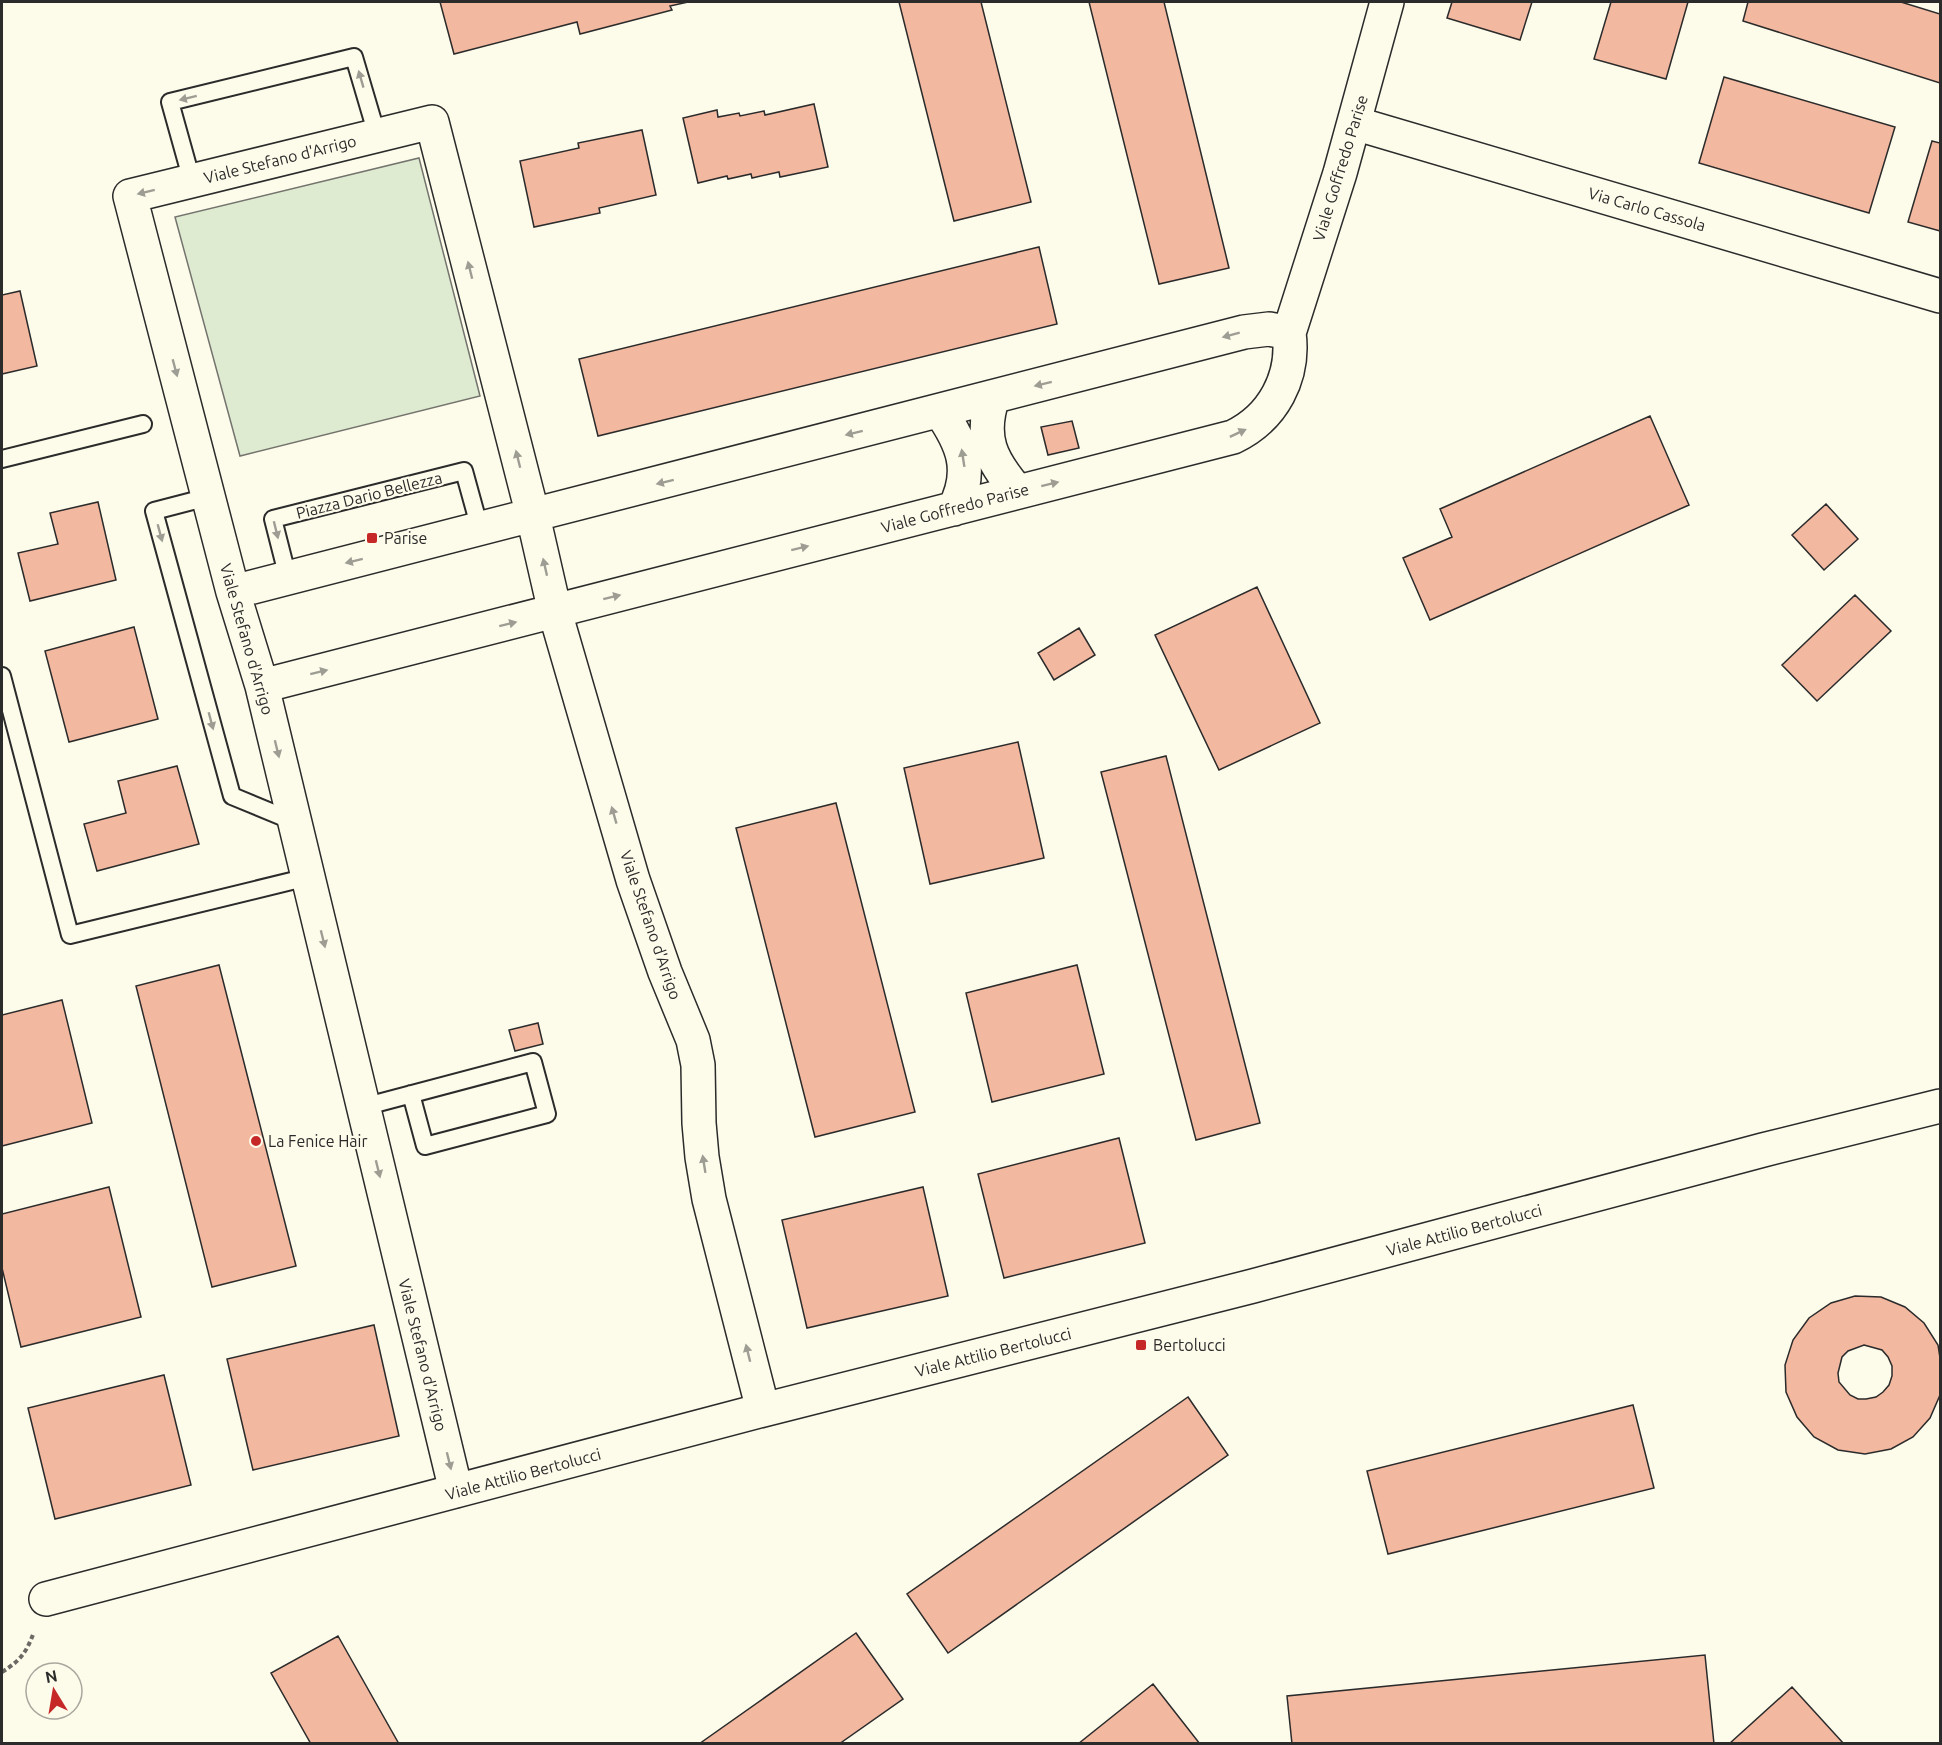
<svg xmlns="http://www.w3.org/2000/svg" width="1942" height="1745" viewBox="0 0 1942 1745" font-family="Ubuntu,sans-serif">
  <rect width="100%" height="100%" fill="#fdfbea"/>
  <path fill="#deebd1" stroke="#74746e" stroke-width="1.5" d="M 419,158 L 480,396 L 240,456 L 175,217 Z"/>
  <path fill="#f2b8a0" stroke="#2b2b2b" stroke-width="1.5" fill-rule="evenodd" d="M 440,2 L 688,2 L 670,6 L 672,10 L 580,34 L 577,22 L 454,54 Z
    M 899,2 L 981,2 L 1031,202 L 954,221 Z
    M 1089,2 L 1164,2 L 1229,268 L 1159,284 Z
    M 1452,2 L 1532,2 L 1520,40 L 1447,18 Z
    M 1611,2 L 1688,2 L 1666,79 L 1594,59 Z
    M 1748,2 L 1901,2 L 1940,14 L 1940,83 L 1743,21 Z
    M 1724,77 L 1895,127 L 1869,213 L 1699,163 Z
    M 814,104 L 828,167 L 780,177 L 779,172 L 752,178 L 751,174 L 728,179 L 727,176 L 698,183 L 683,118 L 717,110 L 718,117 L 739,113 L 740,116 L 764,111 L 765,115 Z
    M 642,130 L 656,195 L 599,208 L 600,213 L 534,227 L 520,161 L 579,148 L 578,143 Z
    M 1932,141 L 1940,143 L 1940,231 L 1908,222 Z
    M 1039,247 L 1057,324 L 598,436 L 579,359 Z
    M 20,291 L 37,366 L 2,374 L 2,295 Z
    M 1650,416 L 1689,505 L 1430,620 L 1403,558 L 1452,537 L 1440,509 Z
    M 1072,421 L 1079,448 L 1048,455 L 1041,427 Z
    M 98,502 L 116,580 L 30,601 L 18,553 L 58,544 L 50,513 Z
    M 1826,504 L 1858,539 L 1824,570 L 1792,535 Z
    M 1257,587 L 1320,723 L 1219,770 L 1155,635 Z
    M 1855,595 L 1891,631 L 1817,701 L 1782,665 Z
    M 134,627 L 158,719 L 69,742 L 45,651 Z
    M 1079,628 L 1095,655 L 1054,680 L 1038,653 Z
    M 1018,742 L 1044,858 L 930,884 L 904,768 Z
    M 1166,756 L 1260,1123 L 1196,1140 L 1101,772 Z
    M 177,766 L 199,844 L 97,871 L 84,824 L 126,813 L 118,781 Z
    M 836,803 L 915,1112 L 815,1137 L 736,828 Z
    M 219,965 L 296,1266 L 212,1287 L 136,986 Z
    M 1077,965 L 1104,1074 L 992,1102 L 966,993 Z
    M 62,1000 L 92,1123 L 2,1146 L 2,1015 Z
    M 538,1023 L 543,1044 L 515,1051 L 509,1030 Z
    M 1119,1138 L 1145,1243 L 1004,1278 L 978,1174 Z
    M 109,1187 L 141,1317 L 21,1347 L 2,1268 L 2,1214 Z
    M 923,1187 L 948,1296 L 807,1328 L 782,1220 Z
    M 1855,1296 L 1881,1297 L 1905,1307 L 1924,1323 L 1938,1345 L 1940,1358 L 1940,1395 L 1930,1418 L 1913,1437 L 1891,1449 L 1865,1454 L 1838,1450 L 1814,1437 L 1797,1417 L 1786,1392 L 1785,1365 L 1793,1340 L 1809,1318 L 1831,1303 ZM 1864,1345 L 1882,1350 L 1888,1357 L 1892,1366 L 1892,1376 L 1889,1385 L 1883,1392 L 1876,1397 L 1866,1399 L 1858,1399 L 1850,1395 L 1839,1382 L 1838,1373 L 1842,1357 L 1848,1351 Z
    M 374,1325 L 399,1436 L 253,1470 L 227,1359 Z
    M 164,1375 L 191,1485 L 55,1519 L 28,1408 Z
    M 1188,1397 L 1228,1455 L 948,1653 L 907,1594 Z
    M 1633,1405 L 1654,1488 L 1388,1554 L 1367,1471 Z
    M 856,1633 L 903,1699 L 839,1744 L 699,1744 Z
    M 338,1636 L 399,1744 L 311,1744 L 271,1673 Z
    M 1705,1655 L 1714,1744 L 1292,1744 L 1287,1696 Z
    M 1153,1684 L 1200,1744 L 1078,1744 Z
    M 1792,1687 L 1844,1744 L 1729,1744 Z"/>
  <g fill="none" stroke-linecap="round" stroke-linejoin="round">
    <g stroke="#2b2b2b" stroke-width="20">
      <path id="service" d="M 192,181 L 170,102 L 354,57 L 377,135
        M 2,459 L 143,424
        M 208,497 L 154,511 L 232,796 L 295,822
        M 288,578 L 273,519 L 464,471 L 480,529
        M 2,676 L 70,935 L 308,877
        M 363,1107 L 533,1062 L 547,1114 L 425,1146 L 411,1094"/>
    </g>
    <g stroke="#2b2b2b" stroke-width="36">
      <path id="minor" d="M 1354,123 L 1940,296
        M 993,397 C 979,438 991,461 1018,492
        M 940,411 C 963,444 974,471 954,509
        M 233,592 L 1244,332 L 1269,329 L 1289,333
        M 262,686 L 1233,437 C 1273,418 1295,377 1289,333 L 1340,173 L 1387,2
        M 456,1491 L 262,686 L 233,592 L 130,196 L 432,122 L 533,516 L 555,612 L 633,880 L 665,972 L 693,1040 L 698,1065 L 699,1123 L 702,1157 L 709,1199 L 763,1410
        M 46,1599 L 763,1410 L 1253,1286 L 1763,1150 L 1940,1106"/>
    </g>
    <path stroke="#6a6964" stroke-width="4" stroke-dasharray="4.5 3" stroke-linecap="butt" d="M 2,1672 C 21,1660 26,1653 34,1632"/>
    <use href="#service" stroke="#fdfbea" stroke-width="16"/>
    <use href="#minor" stroke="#fdfbea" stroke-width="33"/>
  </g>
  <defs><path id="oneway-solid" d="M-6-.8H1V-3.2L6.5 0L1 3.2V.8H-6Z" transform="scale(1.5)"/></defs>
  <g fill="#9e9d94">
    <use href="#oneway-solid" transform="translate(361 79) rotate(-106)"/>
    <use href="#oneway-solid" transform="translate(188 98) rotate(166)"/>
    <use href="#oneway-solid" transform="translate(146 192) rotate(166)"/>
    <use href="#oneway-solid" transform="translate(470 270) rotate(-104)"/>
    <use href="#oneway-solid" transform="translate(1231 335) rotate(165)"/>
    <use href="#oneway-solid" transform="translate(175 368) rotate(75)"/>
    <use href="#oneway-solid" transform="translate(1043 384) rotate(166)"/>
    <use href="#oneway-solid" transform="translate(854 433) rotate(166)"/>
    <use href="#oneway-solid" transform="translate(1238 433) rotate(-25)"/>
    <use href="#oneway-solid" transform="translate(963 458) rotate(-99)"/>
    <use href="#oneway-solid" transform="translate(518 459) rotate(-104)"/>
    <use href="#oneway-solid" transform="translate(665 482) rotate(166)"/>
    <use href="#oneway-solid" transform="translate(1050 484) rotate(-14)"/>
    <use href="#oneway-solid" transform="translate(276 530) rotate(76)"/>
    <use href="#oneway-solid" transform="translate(160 533) rotate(75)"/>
    <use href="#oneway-solid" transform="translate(800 548) rotate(-14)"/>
    <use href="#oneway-solid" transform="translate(354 561) rotate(166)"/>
    <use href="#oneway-solid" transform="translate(545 567) rotate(-103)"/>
    <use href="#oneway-solid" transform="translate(612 597) rotate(-14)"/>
    <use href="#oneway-solid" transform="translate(508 624) rotate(-14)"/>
    <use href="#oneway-solid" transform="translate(319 672) rotate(-14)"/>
    <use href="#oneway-solid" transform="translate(211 721) rotate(75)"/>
    <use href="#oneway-solid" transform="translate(277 749) rotate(76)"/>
    <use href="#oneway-solid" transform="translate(614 815) rotate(-106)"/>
    <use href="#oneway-solid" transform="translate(323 939) rotate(76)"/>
    <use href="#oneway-solid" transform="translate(704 1164) rotate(-99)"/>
    <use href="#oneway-solid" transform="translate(378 1169) rotate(76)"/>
    <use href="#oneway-solid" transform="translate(748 1353) rotate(-104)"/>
    <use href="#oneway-solid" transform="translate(449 1461) rotate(76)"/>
  </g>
  <g fill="#c62828" stroke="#fdfbea" stroke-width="2">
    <rect x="366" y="532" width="12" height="12" rx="3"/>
    <circle cx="256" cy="1141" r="6"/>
    <rect x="1135" y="1339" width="12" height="12" rx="3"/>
  </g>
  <g text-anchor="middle" stroke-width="4.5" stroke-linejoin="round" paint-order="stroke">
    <g font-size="16" fill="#2b2b2b" stroke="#fdfbea">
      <text transform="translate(280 159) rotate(-14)" y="6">Viale Stefano d'Arrigo</text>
      <text transform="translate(1340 168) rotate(-73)" y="6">Viale Goffredo Parise</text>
      <text transform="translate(1647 209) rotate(16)" y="6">Via Carlo Cassola</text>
      <text transform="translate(369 495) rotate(-14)" y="6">Piazza Dario Bellezza</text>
      <text transform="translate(955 508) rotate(-15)" y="6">Viale Goffredo Parise</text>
      <text transform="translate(247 639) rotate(74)" y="6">Viale Stefano d'Arrigo</text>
      <text transform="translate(651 925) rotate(71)" y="6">Viale Stefano d'Arrigo</text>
      <text transform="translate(1464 1230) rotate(-15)" y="6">Viale Attilio Bertolucci</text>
      <text transform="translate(993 1352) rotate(-14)" y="6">Viale Attilio Bertolucci</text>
      <text transform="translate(423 1355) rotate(76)" y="6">Viale Stefano d'Arrigo</text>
      <text transform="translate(523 1474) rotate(-15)" y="6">Viale Attilio Bertolucci</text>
    </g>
    <g font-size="16" fill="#2b2b2b" stroke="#fdfbea" text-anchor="start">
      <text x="384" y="544">Parise</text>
      <text x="268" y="1147">La Fenice Hair</text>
      <text x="1153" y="1351">Bertolucci</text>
    </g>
  </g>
  <rect width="1942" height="1745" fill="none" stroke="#2b2b2b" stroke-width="6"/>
  <g transform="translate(54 1691) rotate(349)"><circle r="28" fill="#fdfbea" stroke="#a9a89e" stroke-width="1.5"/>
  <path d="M0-4.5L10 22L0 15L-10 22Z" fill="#c62828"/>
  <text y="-9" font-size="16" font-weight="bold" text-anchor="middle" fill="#2b2b2b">N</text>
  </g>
</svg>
